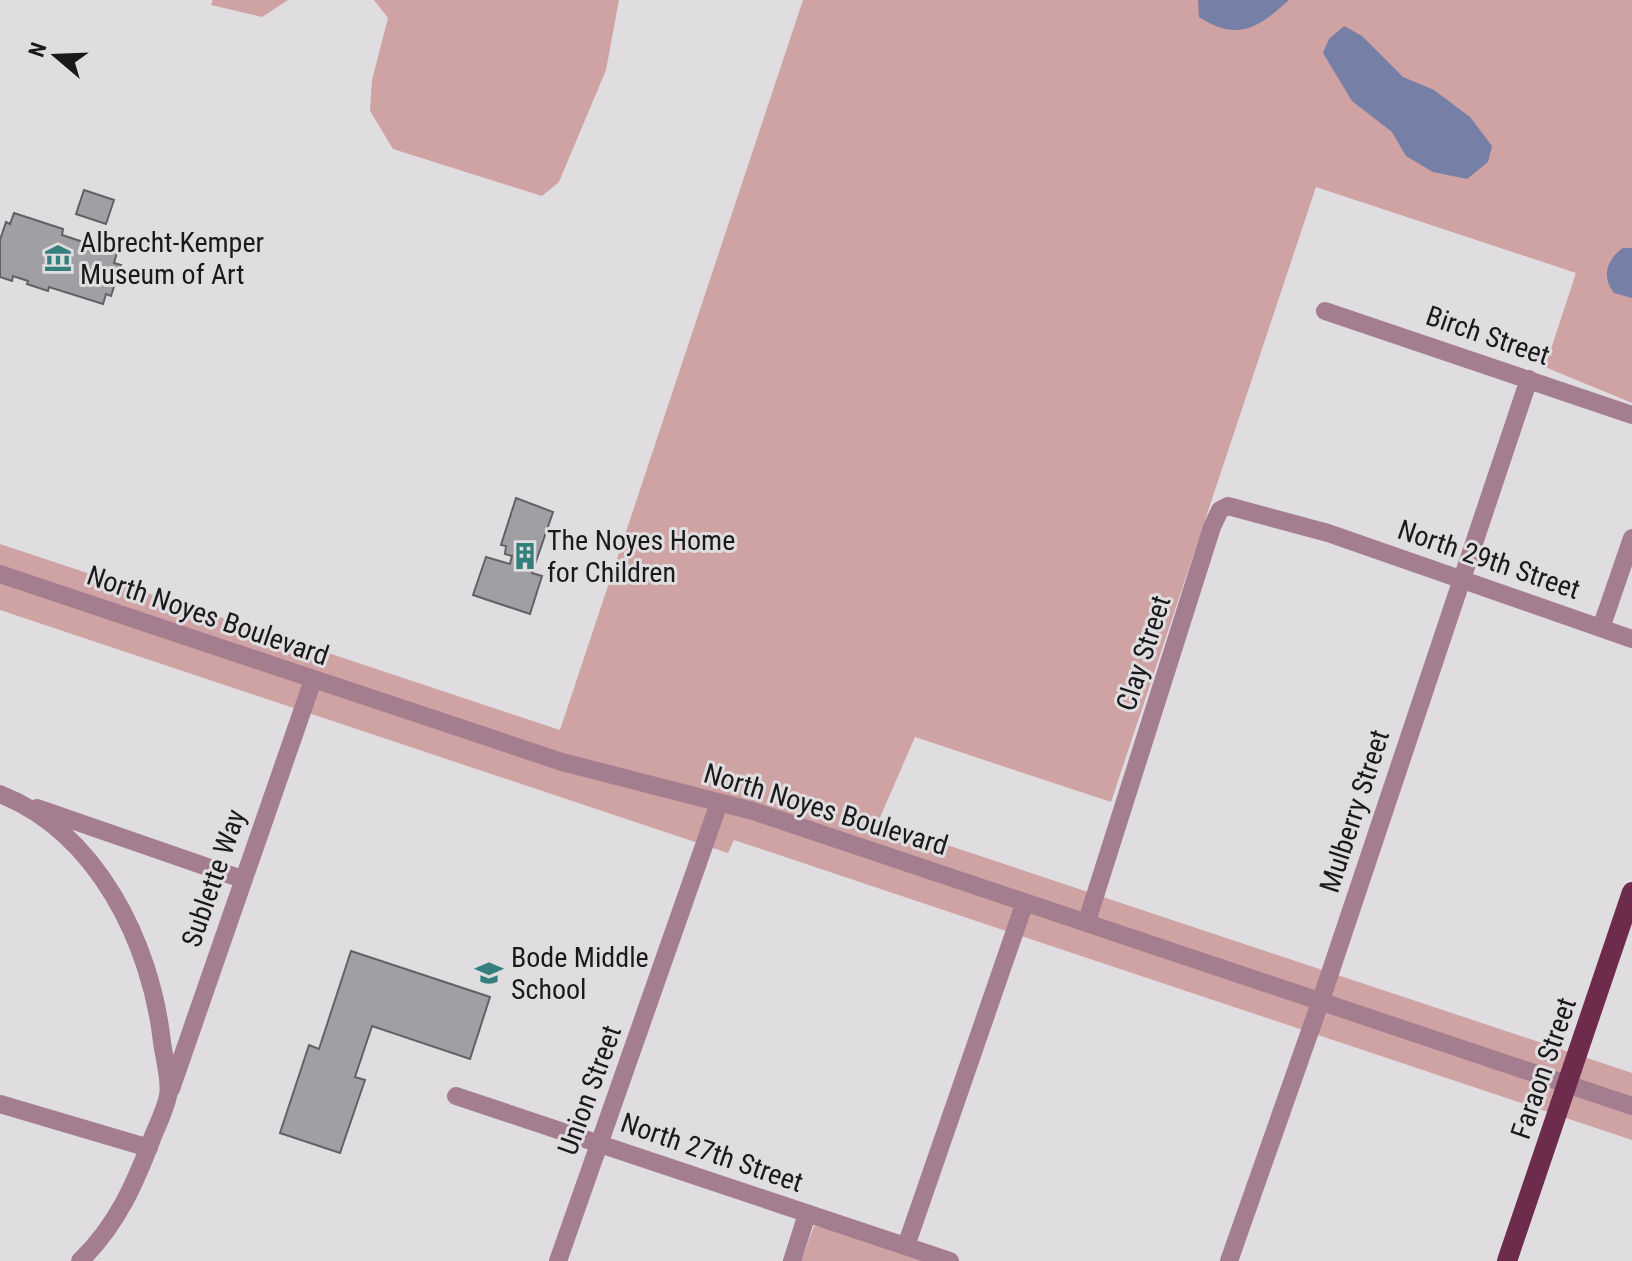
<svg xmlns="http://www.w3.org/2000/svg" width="1632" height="1261" viewBox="0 0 1632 1261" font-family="'Roboto Condensed',sans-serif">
  <rect width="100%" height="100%" fill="#e0dde0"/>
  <path fill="#cfa2a3" d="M 213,0 L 288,0 L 262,17 L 211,5 Z
    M 374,0 L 619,0 L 606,70 L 559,182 L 542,196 L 393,149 L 370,111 L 372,80 L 388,18 Z
    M 803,0 L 1632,0 L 1632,403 L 1545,367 L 1576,273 L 1316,187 L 1111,802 L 915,737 L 878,822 L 1632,1073 L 1632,1140 L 734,840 L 728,853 L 0,610 L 0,544 L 560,730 Z
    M 814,1226 L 823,1227 L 923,1261 L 801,1261 Z"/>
  <path fill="#767fa5" d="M 1198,0 L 1289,0 C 1258,28 1237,42 1199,17 Z
    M 1344,26 L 1362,36 L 1403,77 L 1434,90 L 1470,117 L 1492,146 L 1488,162 L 1467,179 L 1433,172 L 1406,156 L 1392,132 L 1352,101 L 1323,53 L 1329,39 Z
    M 1623,248 L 1632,248 L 1632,298 L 1614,293 C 1601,277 1607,259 1623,248 Z"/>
  <path fill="#a09fa3" stroke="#626265" stroke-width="2" d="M 84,190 L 114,200 L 106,224 L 76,214 Z
    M 14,213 L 63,229 L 62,235 L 117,253 L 114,263 L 121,265 L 111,296 L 106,294 L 103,304 L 49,287 L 48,291 L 27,284 L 28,281 L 13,276 L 12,281 L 0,277 L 0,240 L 6,222 L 10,224 Z
    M 516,498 L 553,512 L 532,573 L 542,576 L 530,614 L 473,595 L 486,557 L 510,564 L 512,556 L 505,554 L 506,546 L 501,545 Z
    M 351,951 L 490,997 L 470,1059 L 372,1026 L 355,1077 L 365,1080 L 340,1153 L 280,1133 L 309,1045 L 319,1049 Z"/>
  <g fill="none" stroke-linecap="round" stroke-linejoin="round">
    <path stroke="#a47d8e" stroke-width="18" d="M 1325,311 L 1632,415
      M 0,574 L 562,762 L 753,811 L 1632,1106
      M 1601,628 L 1632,538
      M 0,794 C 98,833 151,944 162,1042 C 164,1058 171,1081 168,1096 C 165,1110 158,1124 153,1136 C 135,1184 117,1225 80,1261
      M 37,808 L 242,879
      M 1087,921 L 1212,527 L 1220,510 L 1228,506 L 1328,533 L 1632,639
      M 171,1089 L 313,680
      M 456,1096 L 950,1261
      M 0,1104 L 149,1148
      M 906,1246 L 1025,902
      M 558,1261 L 719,803
      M 792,1261 L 807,1214
      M 1229,1261 L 1321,1000 L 1529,379"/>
    <path stroke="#6d2c4c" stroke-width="20" d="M 1507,1261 L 1632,892"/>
  </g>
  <defs>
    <g id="museum-bare" transform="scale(2.16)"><path d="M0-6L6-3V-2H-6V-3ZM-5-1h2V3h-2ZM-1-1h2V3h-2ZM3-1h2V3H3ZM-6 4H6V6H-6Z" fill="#357e7e" stroke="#e0dde0" stroke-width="2.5" paint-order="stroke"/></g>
    <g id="building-bare" transform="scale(2.16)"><path d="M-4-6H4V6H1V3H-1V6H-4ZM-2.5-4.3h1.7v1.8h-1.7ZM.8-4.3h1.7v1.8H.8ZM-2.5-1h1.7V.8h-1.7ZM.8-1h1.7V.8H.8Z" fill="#357e7e" stroke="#e0dde0" stroke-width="2.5" paint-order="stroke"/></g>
    <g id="school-bare" transform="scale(2.16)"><path d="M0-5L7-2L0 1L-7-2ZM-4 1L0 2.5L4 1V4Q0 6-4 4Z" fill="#357e7e" stroke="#e0dde0" stroke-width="2.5" paint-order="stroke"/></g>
  </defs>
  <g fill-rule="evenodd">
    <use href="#museum-bare" x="58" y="258"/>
    <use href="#building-bare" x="525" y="556"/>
    <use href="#school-bare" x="489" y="973"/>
  </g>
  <g text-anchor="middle" stroke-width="6" stroke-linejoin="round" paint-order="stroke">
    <g font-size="28" fill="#1b1a1b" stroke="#e0dde0" text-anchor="start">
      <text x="80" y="252">Albrecht-Kemper<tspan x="80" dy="32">Museum of Art</tspan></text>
      <text x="547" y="550">The Noyes Home<tspan x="547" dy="32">for Children</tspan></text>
      <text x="511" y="967">Bode Middle<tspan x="511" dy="32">School</tspan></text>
    </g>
    <g font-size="28" fill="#1b1a1b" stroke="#e0dde0">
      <text transform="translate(1488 335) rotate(19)" y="10">Birch Street</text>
      <text transform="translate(1489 559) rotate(19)" y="10">North 29th Street</text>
      <text transform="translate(208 615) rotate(19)" y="10">North Noyes Boulevard</text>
      <text transform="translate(1143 653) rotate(-72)" y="10">Clay Street</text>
      <text transform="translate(826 809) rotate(17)" y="10">North Noyes Boulevard</text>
      <text transform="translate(1354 811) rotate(-72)" y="10">Mulberry Street</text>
      <text transform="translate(213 878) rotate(-71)" y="10">Sublette Way</text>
      <text transform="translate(1543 1068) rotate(-71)" y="10">Faraon Street</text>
      <text transform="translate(589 1090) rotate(-70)" y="10">Union Street</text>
      <text transform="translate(712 1152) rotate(19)" y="10">North 27th Street</text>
    </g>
  </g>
  <g transform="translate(56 56) rotate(289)" stroke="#e0dde0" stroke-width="6" paint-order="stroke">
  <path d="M0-6L14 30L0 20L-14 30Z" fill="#1b1a1b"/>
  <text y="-12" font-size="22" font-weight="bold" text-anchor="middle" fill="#1b1a1b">N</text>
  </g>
</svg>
